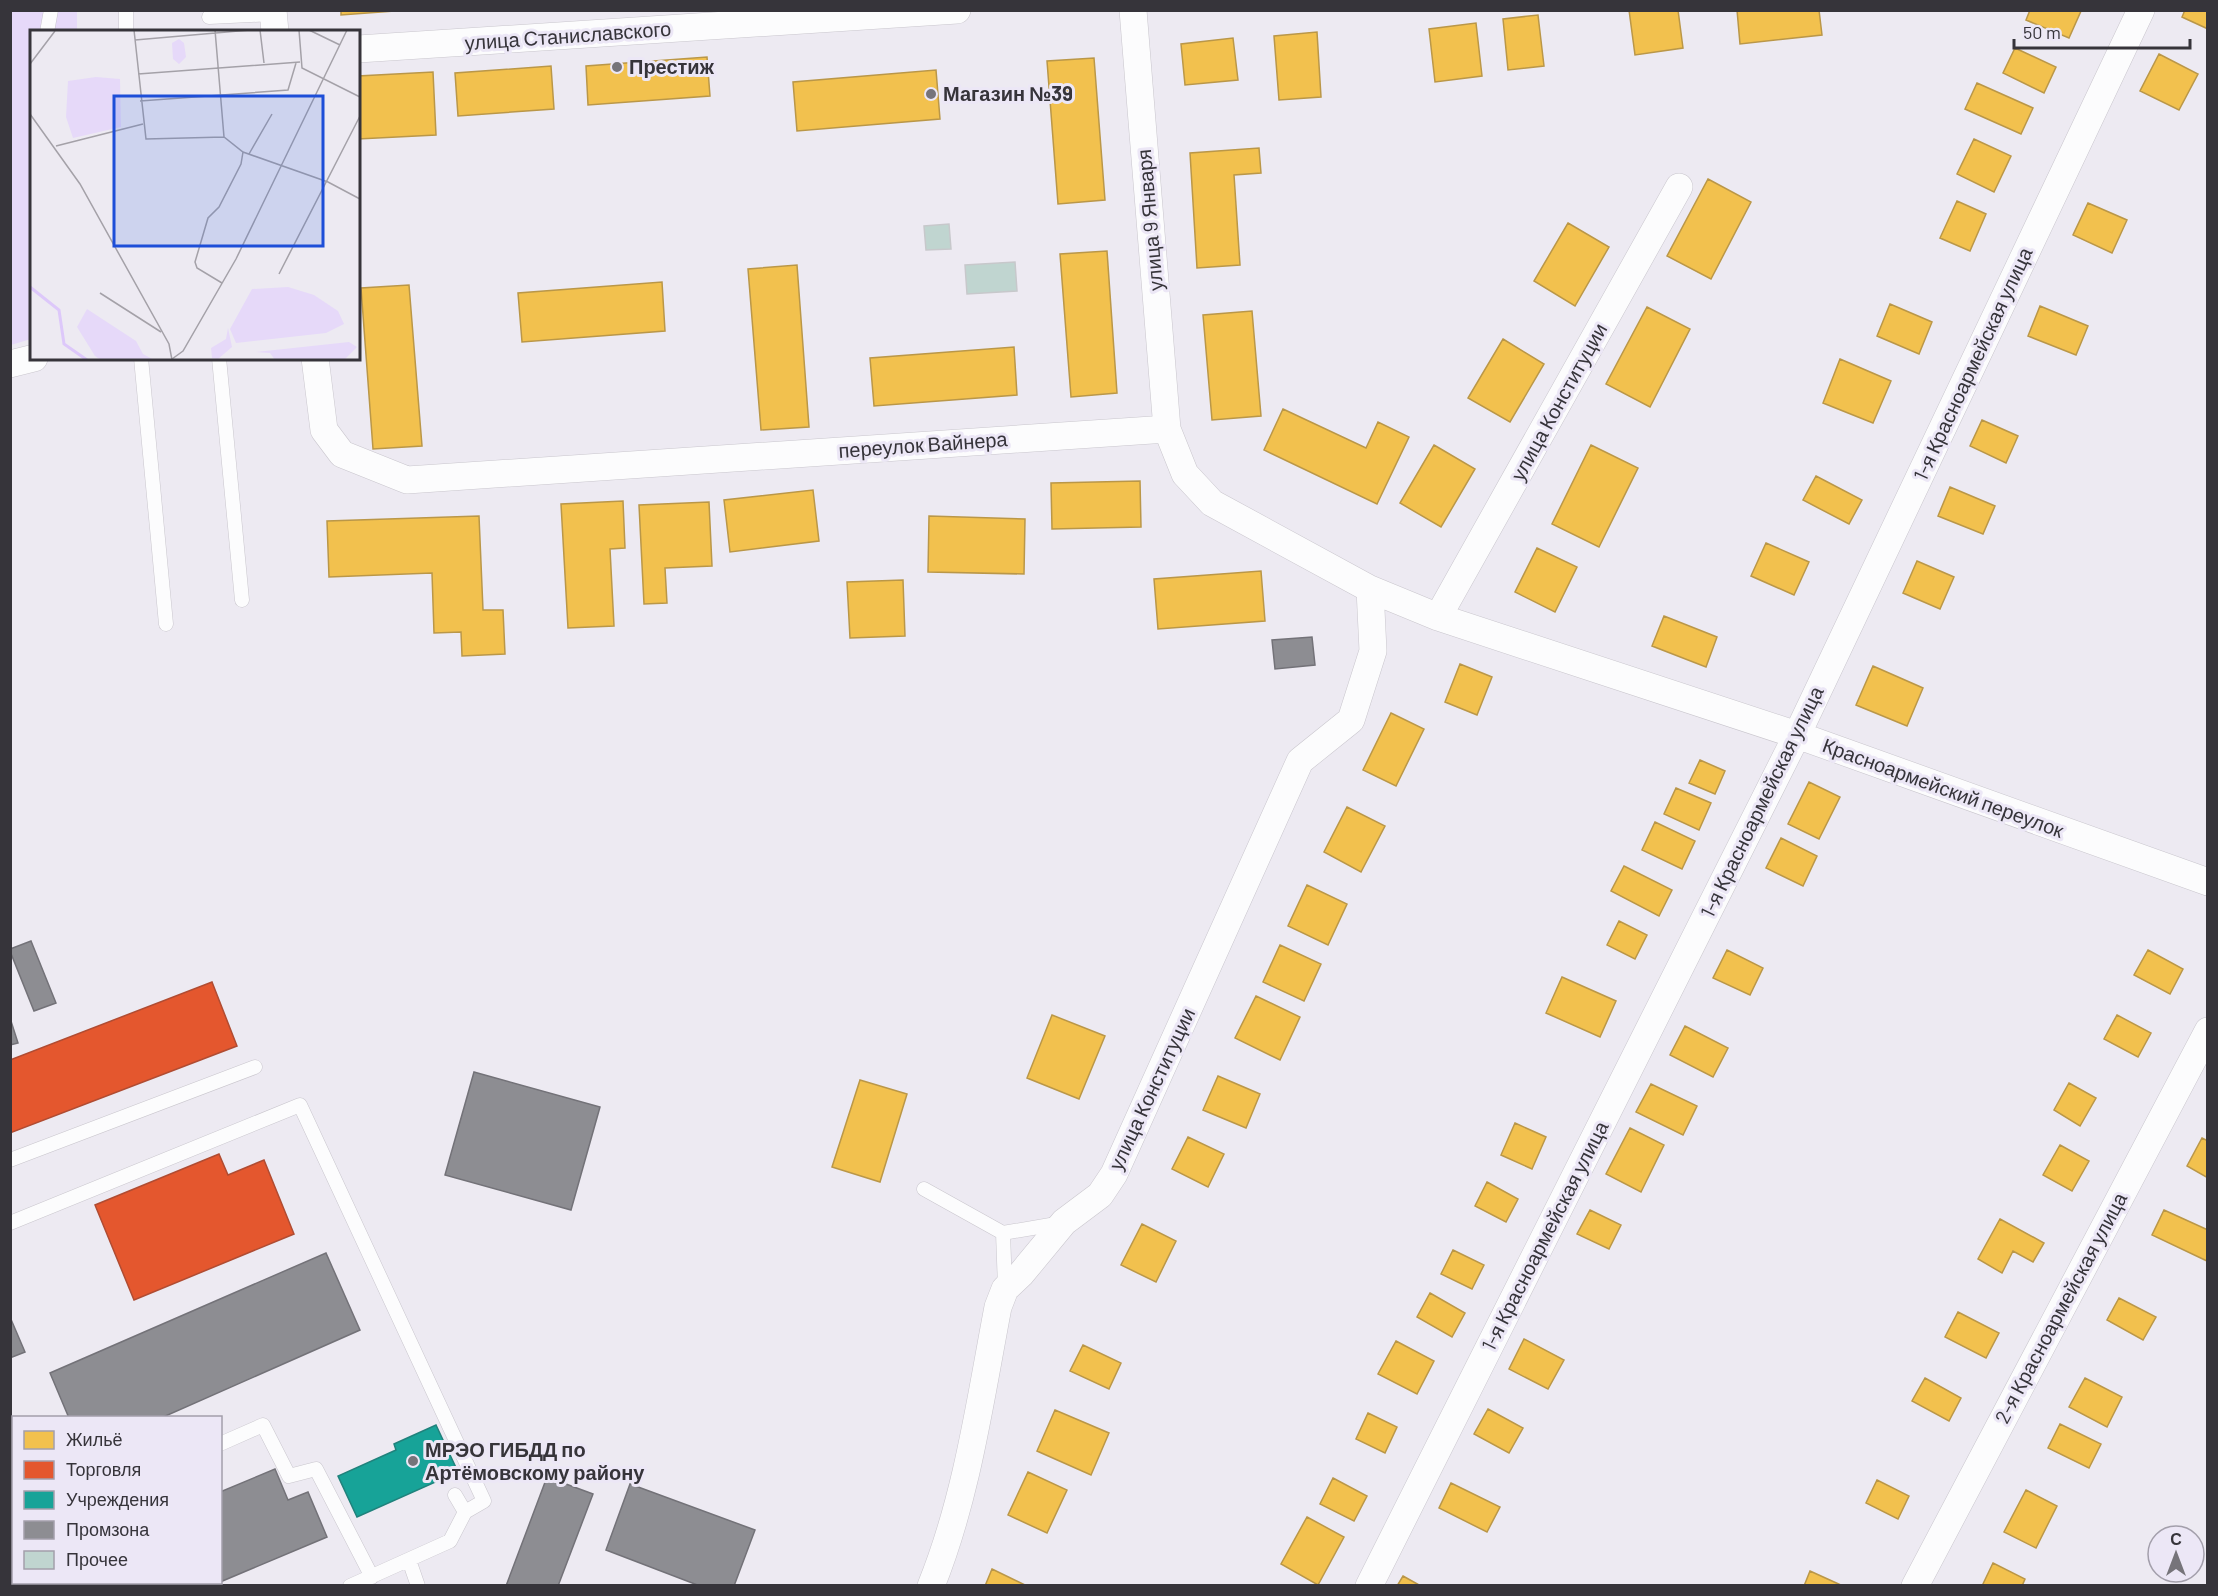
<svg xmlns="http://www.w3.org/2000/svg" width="2218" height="1596" viewBox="0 0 2218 1596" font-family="Barlow,sans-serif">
  <rect width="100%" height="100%" fill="#edeaf2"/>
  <path fill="#e6d9f9" d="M 11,11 L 77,11 L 77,31 L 32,32 L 31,339 L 11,345 Z"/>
  <path fill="#f2c14e" stroke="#ba9748" stroke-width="1.5" d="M 341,10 L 394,10 L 394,11 L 341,15 Z
    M 1629,10 L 1678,10 L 1683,48 L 1635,55 Z
    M 1737,10 L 1819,10 L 1822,35 L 1740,44 Z
    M 2030,10 L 2081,10 L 2081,11 L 2069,38 L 2026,20 Z
    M 2185,10 L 2208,10 L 2208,29 L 2182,17 Z
    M 1538,15 L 1544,66 L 1508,70 L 1503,19 Z
    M 1476,23 L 1482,76 L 1435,82 L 1429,29 Z
    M 1317,32 L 1321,97 L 1279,100 L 1274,36 Z
    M 1233,38 L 1238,80 L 1185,85 L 1181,44 Z
    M 2015,48 L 2056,67 L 2044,93 L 2003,73 Z
    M 2159,54 L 2198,74 L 2179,110 L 2140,91 Z
    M 707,57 L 710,96 L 588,105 L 586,66 Z
    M 1094,58 L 1105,200 L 1058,204 L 1047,61 Z
    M 551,66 L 554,109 L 458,116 L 455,73 Z
    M 936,70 L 940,119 L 797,131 L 793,82 Z
    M 433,72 L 436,135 L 358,139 L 358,76 Z
    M 1977,83 L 2033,108 L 2021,134 L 1965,109 Z
    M 1974,139 L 2011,156 L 1994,192 L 1957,174 Z
    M 1259,148 L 1261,173 L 1234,175 L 1240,265 L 1197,268 L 1190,153 Z
    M 1708,179 L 1751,202 L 1711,279 L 1667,256 Z
    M 1957,201 L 1986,214 L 1970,251 L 1940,238 Z
    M 2088,203 L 2127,220 L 2112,253 L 2073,235 Z
    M 1568,223 L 1609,247 L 1575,306 L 1534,281 Z
    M 1107,251 L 1117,393 L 1071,397 L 1060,254 Z
    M 797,265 L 809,427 L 761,430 L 748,269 Z
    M 662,282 L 665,331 L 522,342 L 518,293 Z
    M 409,285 L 422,446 L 373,449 L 361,288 Z
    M 1890,304 L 1932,322 L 1919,354 L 1877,336 Z
    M 2040,306 L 2088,326 L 2076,355 L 2028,336 Z
    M 1647,307 L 1690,329 L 1650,407 L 1606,384 Z
    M 1252,311 L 1261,416 L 1212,420 L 1203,315 Z
    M 1503,339 L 1544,364 L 1510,422 L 1468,398 Z
    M 1014,347 L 1017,395 L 874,406 L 870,358 Z
    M 1840,359 L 1891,381 L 1873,423 L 1823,403 Z
    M 1283,409 L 1366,448 L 1378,422 L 1409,437 L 1377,504 L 1264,450 Z
    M 1982,420 L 2018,436 L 2006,463 L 1970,446 Z
    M 1434,445 L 1475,469 L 1441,527 L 1400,503 Z
    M 1591,445 L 1638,468 L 1599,547 L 1552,524 Z
    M 1816,476 L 1862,500 L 1849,524 L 1803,500 Z
    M 1140,481 L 1141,527 L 1052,529 L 1051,483 Z
    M 1950,487 L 1995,506 L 1983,534 L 1938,516 Z
    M 813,490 L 819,541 L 730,552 L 724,500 Z
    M 623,501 L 625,548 L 610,549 L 614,626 L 568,628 L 561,504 Z
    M 709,502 L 712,566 L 665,568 L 667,603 L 644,604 L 639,505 Z
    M 479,516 L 483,610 L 503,610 L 505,654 L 462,656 L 461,632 L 434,633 L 432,573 L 329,577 L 327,521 Z
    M 929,516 L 1025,519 L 1024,574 L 928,572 Z
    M 1766,543 L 1809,562 L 1794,595 L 1751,576 Z
    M 1537,548 L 1577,567 L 1555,612 L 1515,592 Z
    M 1917,561 L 1954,577 L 1940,609 L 1903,593 Z
    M 1261,571 L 1265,621 L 1158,629 L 1154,579 Z
    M 903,580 L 905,636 L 850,638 L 847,582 Z
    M 1664,616 L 1717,637 L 1706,667 L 1652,646 Z
    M 1460,664 L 1492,677 L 1477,715 L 1445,702 Z
    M 1873,666 L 1923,688 L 1907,726 L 1856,705 Z
    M 1391,713 L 1424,729 L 1396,786 L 1363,770 Z
    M 1700,760 L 1725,771 L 1715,794 L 1689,783 Z
    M 1809,782 L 1840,797 L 1819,839 L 1788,824 Z
    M 1676,788 L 1711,803 L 1699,830 L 1664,814 Z
    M 1347,807 L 1385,826 L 1361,872 L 1324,852 Z
    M 1655,822 L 1695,841 L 1682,869 L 1642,850 Z
    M 1781,838 L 1817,856 L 1803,886 L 1766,868 Z
    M 1624,866 L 1672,890 L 1659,916 L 1611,891 Z
    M 1307,885 L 1347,904 L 1328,945 L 1288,926 Z
    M 1619,921 L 1647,935 L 1635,959 L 1607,945 Z
    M 1280,945 L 1321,964 L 1304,1001 L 1263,982 Z
    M 1727,950 L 1763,968 L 1750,995 L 1713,978 Z
    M 2148,950 L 2183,969 L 2170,994 L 2134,975 Z
    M 1562,977 L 1616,1001 L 1600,1037 L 1546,1013 Z
    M 1256,996 L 1300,1017 L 1280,1060 L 1235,1038 Z
    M 1052,1015 L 1105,1036 L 1079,1099 L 1027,1078 Z
    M 2117,1015 L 2151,1033 L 2138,1057 L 2104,1039 Z
    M 1685,1026 L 1728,1048 L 1713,1077 L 1670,1055 Z
    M 1218,1076 L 1260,1094 L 1246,1128 L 1203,1110 Z
    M 860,1080 L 907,1094 L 880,1182 L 832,1167 Z
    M 2069,1083 L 2096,1098 L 2080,1126 L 2054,1110 Z
    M 1651,1084 L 1697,1106 L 1683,1135 L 1636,1112 Z
    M 1515,1123 L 1546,1137 L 1532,1169 L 1501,1155 Z
    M 1630,1128 L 1664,1145 L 1641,1192 L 1606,1174 Z
    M 1188,1137 L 1224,1154 L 1208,1187 L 1172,1169 Z
    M 2202,1138 L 2208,1141 L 2208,1178 L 2187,1166 Z
    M 2060,1145 L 2089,1161 L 2072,1191 L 2043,1175 Z
    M 1487,1182 L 1518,1199 L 1506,1222 L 1475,1206 Z
    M 1590,1210 L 1621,1225 L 1609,1249 L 1577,1234 Z
    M 2164,1210 L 2208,1230 L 2207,1261 L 2152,1235 Z
    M 2000,1219 L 2044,1243 L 2033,1262 L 2013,1251 L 2002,1273 L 1978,1259 Z
    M 1142,1224 L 1176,1241 L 1156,1282 L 1121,1265 Z
    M 1453,1250 L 1484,1265 L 1472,1289 L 1441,1274 Z
    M 1430,1293 L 1465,1313 L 1452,1337 L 1417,1317 Z
    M 2119,1298 L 2156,1317 L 2143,1340 L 2107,1320 Z
    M 1958,1312 L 1999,1333 L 1986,1358 L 1945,1337 Z
    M 1524,1339 L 1564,1360 L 1548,1389 L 1509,1369 Z
    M 1396,1341 L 1434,1361 L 1417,1394 L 1378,1374 Z
    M 1083,1345 L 1121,1363 L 1109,1389 L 1070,1371 Z
    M 1925,1378 L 1961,1398 L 1949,1421 L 1912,1401 Z
    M 2085,1378 L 2122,1397 L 2107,1427 L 2069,1407 Z
    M 1488,1409 L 1523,1428 L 1509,1453 L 1474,1434 Z
    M 1055,1410 L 1109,1433 L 1091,1475 L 1037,1451 Z
    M 1368,1413 L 1397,1427 L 1385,1453 L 1356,1439 Z
    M 2060,1424 L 2101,1444 L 2089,1468 L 2048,1448 Z
    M 1028,1472 L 1067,1490 L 1047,1533 L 1008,1515 Z
    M 1333,1478 L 1367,1496 L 1354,1521 L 1320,1504 Z
    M 1877,1480 L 1909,1496 L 1898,1519 L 1866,1503 Z
    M 1451,1483 L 1500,1507 L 1487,1532 L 1439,1508 Z
    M 2026,1490 L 2057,1506 L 2036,1548 L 2004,1532 Z
    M 1307,1517 L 1344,1537 L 1318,1585 L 1281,1564 Z
    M 1993,1563 L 2025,1579 L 2022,1586 L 1982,1586 Z
    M 992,1569 L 1027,1586 L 985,1586 Z
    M 1810,1571 L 1843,1586 L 1804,1586 Z
    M 1403,1576 L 1421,1586 L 1397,1586 Z"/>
  <path fill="#e4572e" stroke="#b04c32" stroke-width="1.5" d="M 212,982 L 237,1046 L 10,1133 L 10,1060 Z
    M 219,1154 L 228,1175 L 264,1160 L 294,1234 L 134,1300 L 95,1205 Z"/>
  <path fill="#17a398" stroke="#20827c" stroke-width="1.5" d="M 436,1425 L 458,1472 L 357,1517 L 338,1476 L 396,1450 L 394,1444 Z"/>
  <path fill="#8d8d92" stroke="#737278" stroke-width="1.5" d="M 1312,637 L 1315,665 L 1275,669 L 1272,640 Z
    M 31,941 L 56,1003 L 34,1011 L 10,951 L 10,949 Z
    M 10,1018 L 18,1043 L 10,1045 Z
    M 474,1072 L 600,1107 L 571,1210 L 445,1175 Z
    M 326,1253 L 360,1330 L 161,1418 L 69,1418 L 50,1373 Z
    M 10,1317 L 25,1352 L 10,1358 Z
    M 275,1469 L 288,1500 L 308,1492 L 327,1537 L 220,1582 L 220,1492 Z
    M 547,1477 L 593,1494 L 558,1586 L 506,1586 Z
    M 630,1484 L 755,1530 L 734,1586 L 700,1586 L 606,1550 Z
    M 82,1582 L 137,1582 L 139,1586 L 83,1586 Z
    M 154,1582 L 220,1582 L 213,1586 L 156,1586 Z"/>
  <path fill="#c0d5d0" stroke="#c7c8cb" stroke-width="1.5" d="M 949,224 L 951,249 L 926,250 L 924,226 Z
    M 1015,262 L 1017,291 L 967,294 L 965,265 Z"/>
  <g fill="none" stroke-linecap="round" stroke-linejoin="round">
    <g stroke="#c9c6cd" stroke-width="15">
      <path id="lane" d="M 126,10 L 126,32
        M 209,17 L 273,14
        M 47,32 L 51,10
        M 141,358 L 166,624
        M 219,358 L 242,600
        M 10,1160 L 255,1067
        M 924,1189 L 1003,1233 L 1062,1223
        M 10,1223 L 300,1105 L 484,1501 L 465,1512
        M 1003,1233 L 1005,1287
        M 220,1444 L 263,1425 L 289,1476 L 316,1469 L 372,1577
        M 409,1560 L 418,1586
        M 350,1586 L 450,1541 L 465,1512 L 455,1495"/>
    </g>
    <g stroke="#c9c6cd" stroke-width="28">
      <path id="street" d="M 273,10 L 275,32
        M 1133,10 L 1167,429
        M 358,49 L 957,10
        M 315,358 L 324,430 L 342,454 L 407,480 L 1167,429 L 1185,474 L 1212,503 L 1370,589 L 1438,617 L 1797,735 L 2208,882
        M 10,364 L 34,358
        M 1438,617 L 1679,187
        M 931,1586 C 967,1497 980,1401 998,1307 L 1005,1289 L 1021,1274 L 1064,1222 L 1100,1195 L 1114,1174 L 1300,761 L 1351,720 L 1373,651 L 1370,589
        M 1369,1586 L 1797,735 L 2141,10
        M 1915,1586 L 2208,1031"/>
    </g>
    <use href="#lane" stroke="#fcfcfd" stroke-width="14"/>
    <use href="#street" stroke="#fcfcfd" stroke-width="27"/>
  </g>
  <g fill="#76747a" stroke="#ece7f6" stroke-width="2">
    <circle cx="617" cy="67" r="6"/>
    <circle cx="931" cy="94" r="6"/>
    <circle cx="413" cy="1461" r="6"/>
  </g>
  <g text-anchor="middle" stroke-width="6" stroke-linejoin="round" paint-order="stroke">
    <g font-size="20" fill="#36343a" stroke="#ece7f6">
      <text transform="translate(568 36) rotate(-4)" y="7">улица Станиславского</text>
      <text transform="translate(1150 220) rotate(-95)" y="7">улица 9 Января</text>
      <text transform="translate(1973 364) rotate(-65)" y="7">1-я Красноармейская улица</text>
      <text transform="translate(1559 402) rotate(-61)" y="7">улица Конституции</text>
      <text transform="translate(923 445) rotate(-4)" y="7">переулок Вайнера</text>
      <text transform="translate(1943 788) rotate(20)" y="7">Красноармейский переулок</text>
      <text transform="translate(1762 802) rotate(-64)" y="7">1-я Красноармейская улица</text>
      <text transform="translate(1152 1089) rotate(-65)" y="7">улица Конституции</text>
      <text transform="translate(1545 1236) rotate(-63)" y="7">1-я Красноармейская улица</text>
      <text transform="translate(2061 1308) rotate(-62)" y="7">2-я Красноармейская улица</text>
    </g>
    <g font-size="20" font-weight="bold" fill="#36343a" stroke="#ece7f6" text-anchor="start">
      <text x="629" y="74">Престиж</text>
      <text x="943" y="101">Магазин №39</text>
      <text x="425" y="1457">МРЭО ГИБДД по<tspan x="425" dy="23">Артёмовскому району</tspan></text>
    </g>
  </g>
  <g transform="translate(30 30)">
    <rect width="330" height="330" fill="#edeaf2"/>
    <path d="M 149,9 L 154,13 L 156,27 L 149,34 L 143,29 L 142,13 ZM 66,47 L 90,49 L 91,97 L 43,108 L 36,87 L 38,51 ZM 258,257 L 284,265 L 308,281 L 314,294 L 296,303 L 206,313 L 200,299 L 222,259 ZM 57,279 L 106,311 L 113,324 L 124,330 L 71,330 L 65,326 L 47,297 ZM 198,298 L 202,317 L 188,329 L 182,328 L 181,318 L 196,309 ZM 319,312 L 327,317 L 314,330 L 245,330 L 240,323 L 226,322 Z" fill="#e6d9f9"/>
    <path fill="none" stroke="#ddc8fa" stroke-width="3" d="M 0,257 L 29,280 L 34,314 L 57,330"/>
    <path fill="none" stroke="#a4a1a8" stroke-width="1.5" d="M 104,0 L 116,109 L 194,107 L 213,122 L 298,152 L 330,169M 185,0 L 194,107M 230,0 L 234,33M 269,0 L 272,38 L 330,67M 279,0 L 310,15M 105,10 L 220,0M 0,34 L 25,1M 108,44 L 270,32M 110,71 L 258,60 L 266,33M 0,84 L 50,154 L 139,314 L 142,330M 26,116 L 113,94M 219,124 L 242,84M 249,244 L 330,86M 192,253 L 167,238 L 165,232 L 178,188 L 189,177 L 211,134 L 213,122M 70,263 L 131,302M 142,329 L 153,321 L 206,229 L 317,0"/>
    <path fill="#1d4ed8" fill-opacity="0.15" stroke="#1d4ed8" stroke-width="3" d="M 84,66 L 293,66 L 293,216 L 84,216 Z"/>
    <rect width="330" height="330" fill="none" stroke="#36343a" stroke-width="3"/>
  </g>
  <rect width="2218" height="1596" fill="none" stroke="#36343a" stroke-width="24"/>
  <rect x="12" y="1416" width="210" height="168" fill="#ece7f6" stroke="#a39fab" stroke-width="1.5"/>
  <rect x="24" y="1431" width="30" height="18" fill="#f2c14e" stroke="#a39fab" stroke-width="1.5"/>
  <text x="66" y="1446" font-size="18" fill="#36343a">Жильё</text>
  <rect x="24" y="1461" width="30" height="18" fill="#e4572e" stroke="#a39fab" stroke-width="1.5"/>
  <text x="66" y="1476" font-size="18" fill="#36343a">Торговля</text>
  <rect x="24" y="1491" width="30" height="18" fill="#17a398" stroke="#a39fab" stroke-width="1.5"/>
  <text x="66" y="1506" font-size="18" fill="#36343a">Учреждения</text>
  <rect x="24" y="1521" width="30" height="18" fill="#8d8d92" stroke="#a39fab" stroke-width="1.5"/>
  <text x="66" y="1536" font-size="18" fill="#36343a">Промзона</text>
  <rect x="24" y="1551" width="30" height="18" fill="#c0d5d0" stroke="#a39fab" stroke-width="1.5"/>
  <text x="66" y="1566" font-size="18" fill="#36343a">Прочее</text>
  <g transform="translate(2176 1554)"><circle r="28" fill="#ece7f6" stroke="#a39fab" stroke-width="1.5"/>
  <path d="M0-4.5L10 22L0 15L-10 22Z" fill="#76747a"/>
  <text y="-9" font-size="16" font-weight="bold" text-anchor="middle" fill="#36343a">С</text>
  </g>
  <path d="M2014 39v9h176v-9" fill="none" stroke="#36343a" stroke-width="3"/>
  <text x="2023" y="39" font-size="18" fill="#36343a" stroke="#ece7f6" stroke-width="4.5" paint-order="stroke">50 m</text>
</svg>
